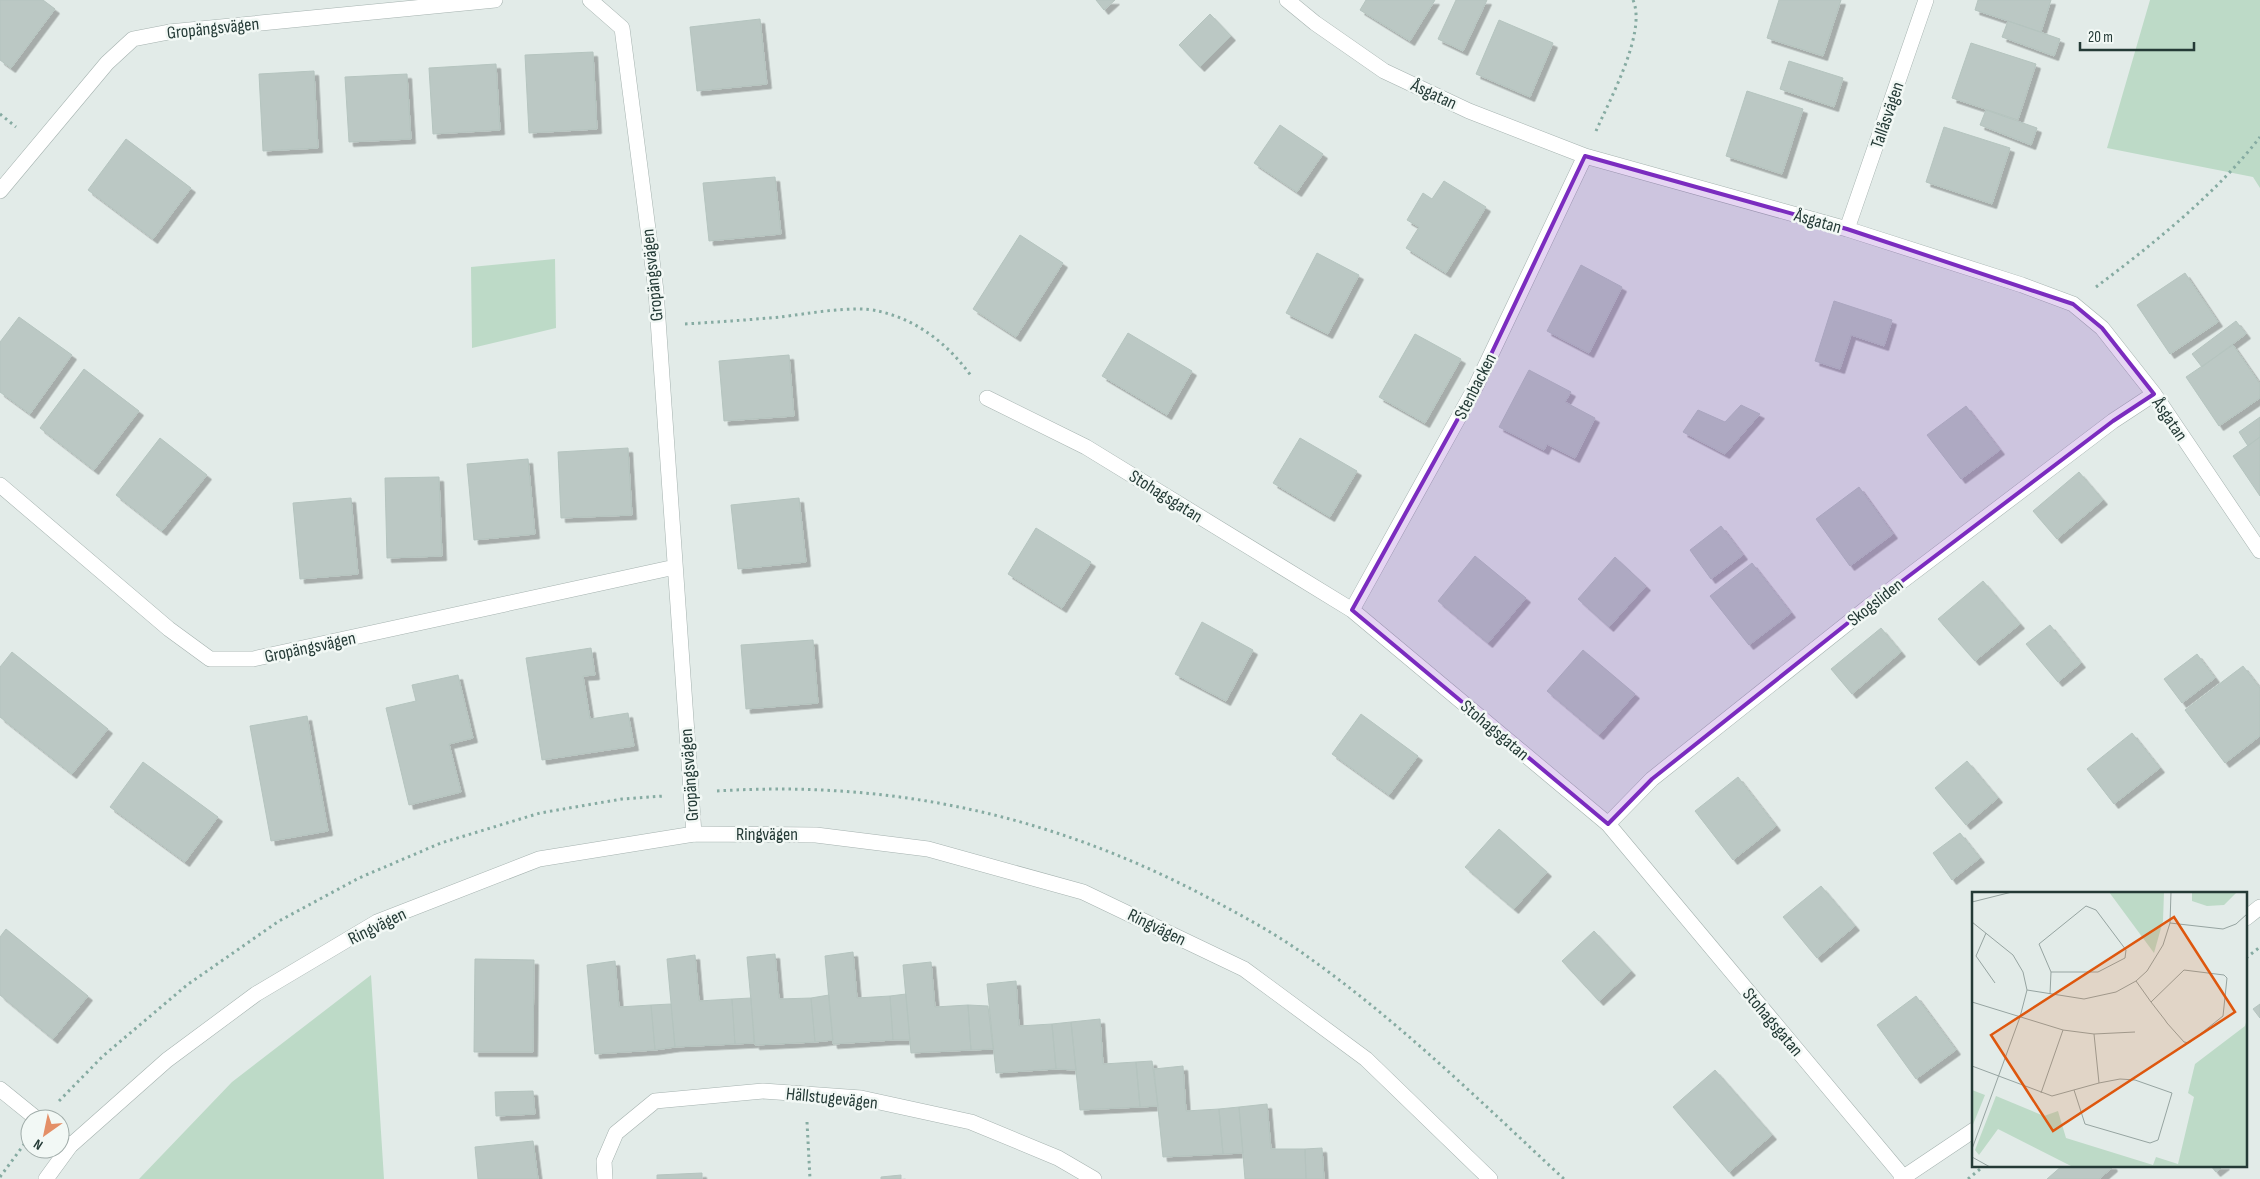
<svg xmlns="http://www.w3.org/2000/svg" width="2260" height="1179" viewBox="0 0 2260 1179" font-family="'Sofia Sans Condensed',sans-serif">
  <defs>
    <filter id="shadow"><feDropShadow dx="4.5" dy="4.5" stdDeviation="0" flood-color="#0004"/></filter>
  </defs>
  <rect width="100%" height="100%" fill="#e2ebe8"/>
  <path fill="#bddac7" d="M 2150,0 L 2260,0 L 2260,188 L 2253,177 L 2107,148 Z
    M 555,259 L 556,328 L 472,348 L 471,267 Z
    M 371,975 L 384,1179 L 139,1179 L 232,1082 Z"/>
  <path fill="#bbc8c4" stroke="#b5c4bf" filter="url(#shadow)" d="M 0,0 L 43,0 L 55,9 L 11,68 L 0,60 Z
    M 1096,0 L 1115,0 L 1104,10 Z
    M 1366,0 L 1435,0 L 1410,41 L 1360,10 Z
    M 1456,0 L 1487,0 L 1463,51 L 1438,39 Z
    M 1779,0 L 1841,0 L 1823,56 L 1767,38 Z
    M 1978,0 L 2051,0 L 2041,32 L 1975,10 Z
    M 1210,14 L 1231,36 L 1200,67 L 1179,45 Z
    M 760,19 L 767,84 L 697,91 L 690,27 Z
    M 1499,20 L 1553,43 L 1530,97 L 1476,74 Z
    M 2008,21 L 2060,39 L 2054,56 L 2002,37 Z
    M 1971,43 L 2036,64 L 2018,120 L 1952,98 Z
    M 593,52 L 597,129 L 529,133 L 525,55 Z
    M 1789,61 L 1843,78 L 1834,107 L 1780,89 Z
    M 496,64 L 500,130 L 433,134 L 429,68 Z
    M 314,71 L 318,148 L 263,151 L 259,74 Z
    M 407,74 L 411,139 L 349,142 L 345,77 Z
    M 1747,91 L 1803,109 L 1782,174 L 1726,156 Z
    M 1986,110 L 2037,128 L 2031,145 L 1980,125 Z
    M 1280,125 L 1323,154 L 1297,192 L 1254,163 Z
    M 1944,127 L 2010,148 L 1992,204 L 1926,182 Z
    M 126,139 L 191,188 L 153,239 L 88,190 Z
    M 775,177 L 781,234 L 709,241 L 703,183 Z
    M 1444,181 L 1486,207 L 1446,273 L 1406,248 L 1419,227 L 1407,220 L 1423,193 L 1432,199 Z
    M 1020,235 L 1063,263 L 1016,337 L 973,309 Z
    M 1317,253 L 1359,275 L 1328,334 L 1286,313 Z
    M 1581,265 L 1622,287 L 1589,353 L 1547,331 Z
    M 2185,273 L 2218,322 L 2170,354 L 2137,305 Z
    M 1834,301 L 1892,320 L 1884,346 L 1851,335 L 1840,369 L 1815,361 Z
    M 19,317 L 72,355 L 30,414 L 0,392 L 0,342 Z
    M 2236,321 L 2246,334 L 2202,367 L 2192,354 Z
    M 1128,333 L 1192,371 L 1167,415 L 1102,376 Z
    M 1415,334 L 1461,359 L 1425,423 L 1379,397 Z
    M 2233,345 L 2260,384 L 2260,398 L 2219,426 L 2186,377 Z
    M 789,355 L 794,416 L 724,421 L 719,361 Z
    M 84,369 L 139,411 L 94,470 L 40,428 Z
    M 1529,370 L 1571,392 L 1565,402 L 1595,418 L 1575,458 L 1547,444 L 1544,450 L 1499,427 Z
    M 1741,405 L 1760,414 L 1725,454 L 1683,432 L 1698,410 L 1725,422 Z
    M 1966,406 L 2000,450 L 1961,479 L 1927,435 Z
    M 2260,417 L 2260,437 L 2248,446 L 2239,432 Z
    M 2260,437 L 2260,496 L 2233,456 Z
    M 160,438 L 207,475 L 162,531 L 116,495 Z
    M 1300,438 L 1357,471 L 1330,517 L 1273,483 Z
    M 628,448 L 632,515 L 561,518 L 558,452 Z
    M 528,459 L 535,534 L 474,540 L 467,464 Z
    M 2079,472 L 2103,500 L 2057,539 L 2033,511 Z
    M 439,477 L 442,556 L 387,558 L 385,478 Z
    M 1859,487 L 1893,534 L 1850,566 L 1816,519 Z
    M 351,498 L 358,574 L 300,579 L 293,503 Z
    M 799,498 L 806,562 L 738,569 L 731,505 Z
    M 1721,526 L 1743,555 L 1711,579 L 1690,550 Z
    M 1036,528 L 1091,562 L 1062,608 L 1008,574 Z
    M 1475,556 L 1526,598 L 1488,643 L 1438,601 Z
    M 1615,557 L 1646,586 L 1609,627 L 1578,599 Z
    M 1752,563 L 1791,613 L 1749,645 L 1710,596 Z
    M 1983,581 L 2020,624 L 1975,661 L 1938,619 Z
    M 1202,622 L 1253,650 L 1226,701 L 1175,674 Z
    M 2050,625 L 2081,663 L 2058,682 L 2026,644 Z
    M 1881,628 L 1901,652 L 1852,694 L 1831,669 Z
    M 813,640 L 818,703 L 746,709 L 741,645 Z
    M 591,648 L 595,675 L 583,676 L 590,719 L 628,713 L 634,746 L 542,760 L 526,658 Z
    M 1583,650 L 1635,694 L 1599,735 L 1547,691 Z
    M 12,652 L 108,729 L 72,774 L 0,717 L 0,667 Z
    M 2197,654 L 2215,678 L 2182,703 L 2164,679 Z
    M 2243,666 L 2260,688 L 2260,736 L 2225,763 L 2185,710 Z
    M 458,675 L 473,738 L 449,744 L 461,792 L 409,805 L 386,708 L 416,701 L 412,685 Z
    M 1361,714 L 1418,756 L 1389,795 L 1332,754 Z
    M 307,716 L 328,831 L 271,841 L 250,726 Z
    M 2132,733 L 2160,768 L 2114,804 L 2087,769 Z
    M 1967,761 L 1998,798 L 1966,825 L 1935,788 Z
    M 143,762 L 218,817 L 185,862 L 110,807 Z
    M 1738,777 L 1776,826 L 1733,860 L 1695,811 Z
    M 1499,829 L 1547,872 L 1514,909 L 1465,867 Z
    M 1960,833 L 1980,858 L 1952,880 L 1933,853 Z
    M 1821,886 L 1855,926 L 1817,958 L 1783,917 Z
    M 6,929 L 88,996 L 53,1039 L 0,995 L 0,937 Z
    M 1594,931 L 1631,971 L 1599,1001 L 1562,961 Z
    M 853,952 L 857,998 L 890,996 L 893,1040 L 833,1044 L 825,956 Z
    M 775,954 L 779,999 L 811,998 L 815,1042 L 755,1045 L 747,957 Z
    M 695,955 L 699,1001 L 732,999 L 735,1044 L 675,1047 L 667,959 Z
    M 475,959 L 534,960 L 533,1052 L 474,1052 Z
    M 615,961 L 619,1007 L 651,1005 L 655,1050 L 595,1054 L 587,965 Z
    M 931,962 L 935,1007 L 968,1005 L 971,1050 L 911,1053 L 903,965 Z
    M 1016,981 L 1019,1026 L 1052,1024 L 1056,1069 L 996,1073 L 987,984 Z
    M 906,994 L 910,1040 L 893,1040 L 890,996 Z
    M 829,995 L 833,1040 L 815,1042 L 811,998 Z
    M 1916,996 L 1956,1050 L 1916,1079 L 1877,1025 Z
    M 751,998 L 754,1043 L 735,1044 L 732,999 Z
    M 671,1004 L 675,1047 L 655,1050 L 651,1005 Z
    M 2260,1004 L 2260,1018 L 2253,1009 Z
    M 968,1005 L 988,1006 L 993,1049 L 971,1050 Z
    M 1100,1019 L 1103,1064 L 1136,1062 L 1140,1107 L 1080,1110 L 1071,1022 Z
    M 1071,1022 L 1076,1070 L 1056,1069 L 1052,1024 Z
    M 1152,1061 L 1158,1106 L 1140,1107 L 1136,1062 Z
    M 1183,1066 L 1186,1111 L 1219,1109 L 1223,1154 L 1163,1157 L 1154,1069 Z
    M 1715,1070 L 1772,1135 L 1729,1172 L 1673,1107 Z
    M 533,1091 L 535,1114 L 496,1116 L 495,1092 Z
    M 1267,1104 L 1271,1149 L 1305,1149 L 1306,1179 L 1245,1179 L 1239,1107 Z
    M 1239,1107 L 1243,1153 L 1223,1154 L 1219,1109 Z
    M 533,1141 L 538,1179 L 478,1179 L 475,1147 Z
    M 1322,1148 L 1324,1179 L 1306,1179 L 1305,1149 Z
    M 2063,1165 L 2112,1165 L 2113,1167 L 2099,1179 L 2047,1179 Z
    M 2210,1165 L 2225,1165 L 2216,1172 Z
    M 702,1173 L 702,1179 L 657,1179 L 657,1175 Z
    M 901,1175 L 901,1179 L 881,1179 L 881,1177 Z"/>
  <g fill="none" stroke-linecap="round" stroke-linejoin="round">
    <g stroke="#a5b2af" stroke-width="16">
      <path id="minor" d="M 590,0 L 622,28 L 656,291 L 694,834
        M 1287,0 L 1315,23 L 1384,71 L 1469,111 L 1585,156 L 1847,229 L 2022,285 L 2073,304 L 2102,328 L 2154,394 L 2260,551
        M 0,191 L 107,63 L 133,39 L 169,32 L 495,0
        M 1847,229 L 1926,0
        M 987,398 L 1086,447 L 1352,610 L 1608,824 L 1905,1179
        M 0,485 L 169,629 L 210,659 L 253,659 L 675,567
        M 1352,610 L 1476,386 L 1585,156
        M 1608,824 L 1652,779 L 1868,607 L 2113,421 L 2154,394
        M 0,1089 L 37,1119
        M 60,1138 L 70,1146
        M 605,1179 L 604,1161 L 616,1133 L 655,1101 L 763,1091 L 861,1098 L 971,1122 L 1058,1158 L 1094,1179"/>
    </g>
    <g stroke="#a5b2af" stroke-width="16">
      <path id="tertiary" d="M 2246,918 L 2260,907
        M 46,1179 L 70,1146 L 167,1060 L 256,994 L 377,922 L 539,859 L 694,834 L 816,835 L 928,849 L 1083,892 L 1244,969 L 1366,1059 L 1490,1179
        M 1901,1179 L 1974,1130"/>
    </g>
    <path stroke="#86aba2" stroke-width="3" stroke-dasharray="2.5 4" stroke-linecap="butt" d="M 0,114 L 16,127
      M 1596,131 C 1610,99 1647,32 1633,0
      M 2096,287 C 2152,245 2217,193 2260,137
      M 685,324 C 717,322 748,320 780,317 C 806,314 854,305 878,311 C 918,320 948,344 972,377
      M 717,791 C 891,780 1050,815 1203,895 C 1239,914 1275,933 1308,957 C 1400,1022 1481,1102 1564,1179
      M 2246,958 L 2260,947
      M 59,1101 L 103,1056 L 187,985 L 279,921 L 359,878 L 441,843 L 540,813 L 622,799 L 664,796
      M 807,1122 L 810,1179
      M 0,1177 L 25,1143
      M 1968,1179 L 1985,1165"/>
    <use href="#minor" stroke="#fff" stroke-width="15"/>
    <use href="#tertiary" stroke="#fff" stroke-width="15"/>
  </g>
  <path fill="#7b2cbf" fill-opacity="0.2" stroke="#7b2cbf" stroke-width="4" stroke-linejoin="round" d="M 1585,156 L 1847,229 L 2073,304 L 2102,328 L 2154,394 L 2113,421 L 1868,607 L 1652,779 L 1608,824 L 1352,610 L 1476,386 Z"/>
  <g text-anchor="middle" stroke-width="5" stroke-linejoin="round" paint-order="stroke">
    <g font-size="18" fill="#243a36" stroke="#f2f8f5">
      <text transform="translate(213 28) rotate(-6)" y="6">Gropängsvägen</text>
      <text transform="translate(1434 94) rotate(25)" y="6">Åsgatan</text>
      <text transform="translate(1887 115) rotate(-71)" y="6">Tallåsvägen</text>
      <text transform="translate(1818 221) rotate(16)" y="6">Åsgatan</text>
      <text transform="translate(652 275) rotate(-96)" y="6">Gropängsvägen</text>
      <text transform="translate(1475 386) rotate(-63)" y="6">Stenbacken</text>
      <text transform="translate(2170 419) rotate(56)" y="6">Åsgatan</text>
      <text transform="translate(1166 496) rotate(32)" y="6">Stohagsgatan</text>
      <text transform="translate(1875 602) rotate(-38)" y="6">Skogsliden</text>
      <text transform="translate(310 647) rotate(-12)" y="6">Gropängsvägen</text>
      <text transform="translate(1495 730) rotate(40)" y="6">Stohagsgatan</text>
      <text transform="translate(689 775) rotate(-94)" y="6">Gropängsvägen</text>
      <text x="767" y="840">Ringvägen</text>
      <text transform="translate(377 926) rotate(-26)" y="6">Ringvägen</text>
      <text transform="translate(1157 927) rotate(26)" y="6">Ringvägen</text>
      <text transform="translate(1773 1022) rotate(50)" y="6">Stohagsgatan</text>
      <text transform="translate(832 1098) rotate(6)" y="6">Hällstugevägen</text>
    </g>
  </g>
  <g transform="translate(1972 892)">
    <rect width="275" height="275" fill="#e2ebe8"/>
    <path d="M 137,0 L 192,0 L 191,29 L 182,61 ZM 220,0 L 265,0 L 252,13 L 235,14 L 220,9 ZM 275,127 L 275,275 L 101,275 L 26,237 L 7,263 L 3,258 L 24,204 L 72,224 L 86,219 L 94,246 L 181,273 L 184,265 L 206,272 L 222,205 L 216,201 L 223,172 L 273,134 ZM 0,198 L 13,203 L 0,235 Z" fill="#bddac7"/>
    <path fill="none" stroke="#96a4a1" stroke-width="1" d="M 0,10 L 40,0M 0,30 L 41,63 L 51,80 L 55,98 L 48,125 L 0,257M 198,31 L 251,37 L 264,32 L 275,22M 14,41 L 4,64 L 23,91M 164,89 L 179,110 L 193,128 L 195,131 L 212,150 L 217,151 L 251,124 L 255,86 L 252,83 L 212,78 L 179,110M 55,98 L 112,107 L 144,100 L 164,89 L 175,79 L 191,53 L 198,31 L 199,0M 78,102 L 79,80 L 67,52 L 114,14 L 124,18 L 154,58 L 153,66 L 126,80 L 79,80M 0,110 L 91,138 L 122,142 L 163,140M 122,142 L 127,191M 0,174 L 80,204 L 127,191 L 148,187 L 163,188 L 200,201 L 186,248 L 178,251 L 113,232 L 102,198M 69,201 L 91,138M 0,265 L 18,275"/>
    <path fill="#de570e" fill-opacity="0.15" stroke="#de570e" stroke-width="2.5" d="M 202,25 L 263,120 L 81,239 L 19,143 Z"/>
    <rect width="275" height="275" fill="none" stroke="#243a36" stroke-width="2.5"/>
  </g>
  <g transform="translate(45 1134) rotate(213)"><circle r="24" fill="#f2f8f5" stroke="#a0aca9"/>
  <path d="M0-4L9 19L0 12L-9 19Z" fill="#e48f67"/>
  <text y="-8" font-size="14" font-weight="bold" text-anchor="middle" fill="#243a36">N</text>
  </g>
  <path d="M2080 42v8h114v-8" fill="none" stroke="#243a36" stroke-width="2.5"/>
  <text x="2088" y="42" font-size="15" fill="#243a36" stroke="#f2f8f5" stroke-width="4" paint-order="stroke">20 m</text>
</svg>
